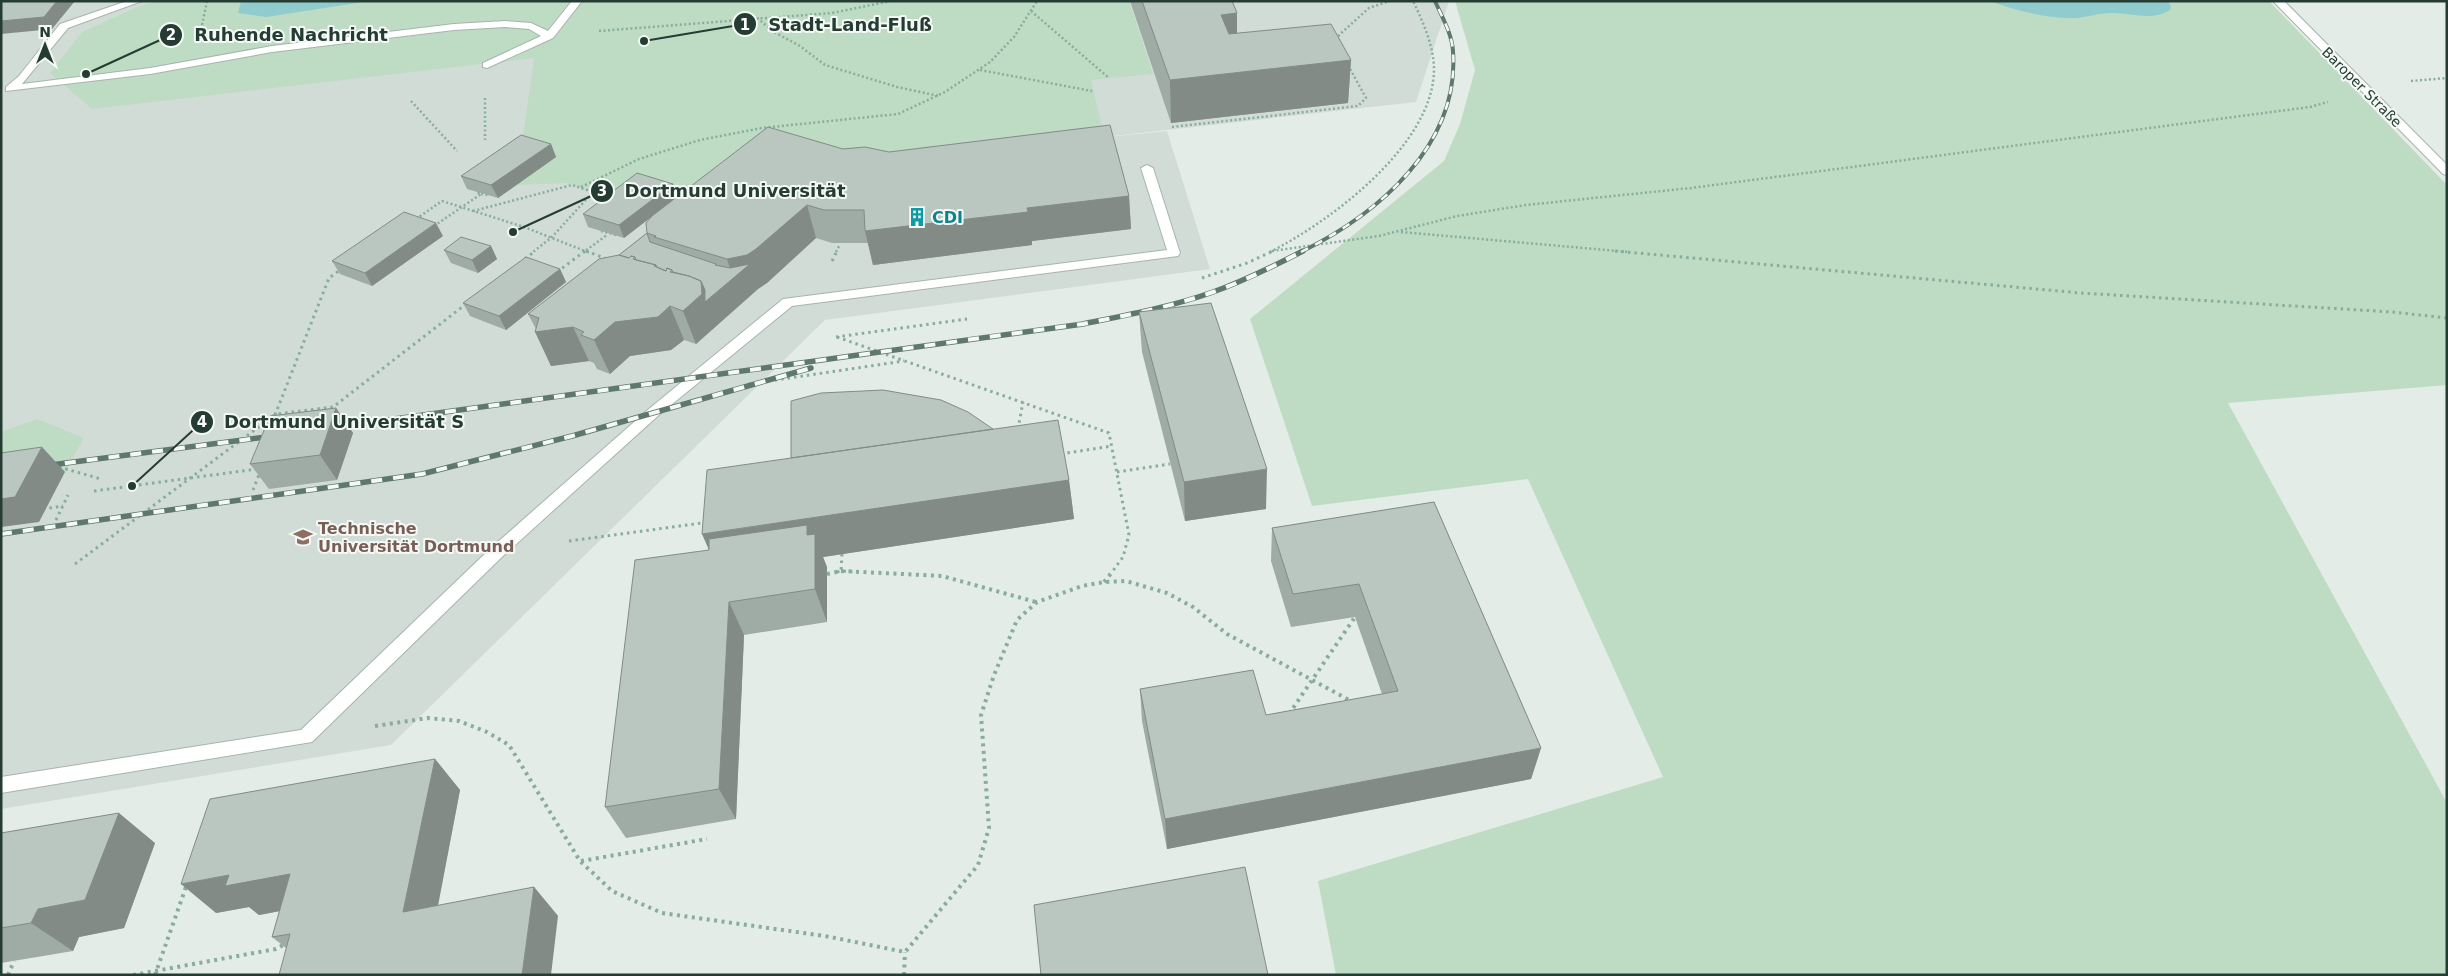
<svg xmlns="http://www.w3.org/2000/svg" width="2448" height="976" viewBox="0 0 2448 976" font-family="'DejaVu Sans',sans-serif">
  <rect width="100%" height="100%" fill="#e4ece7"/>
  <path fill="#d2dcd6" d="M 1,1 L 1449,1 L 1416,102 L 1077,140 L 1167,131 L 1210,269 L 825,320 L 391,745 L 1,809 Z"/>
  <path fill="#bedcc3" d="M 157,1 L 1129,1 L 1153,74 L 1091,80 L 1104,135 L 715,209 L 603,208 L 593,192 L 566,183 L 516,185 L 534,58 L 92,109 L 50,73 L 82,32 L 137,7 Z
    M 1455,1 L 2269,1 L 2447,185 L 2447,385 L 2228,403 L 2447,803 L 2447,975 L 1336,975 L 1318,881 L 1663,777 L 1528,479 L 1312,506 L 1250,319 L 1444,161 L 1460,124 L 1475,70 Z
    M 37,419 L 84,438 L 65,472 L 1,481 L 1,432 Z"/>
  <path fill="#90cbcd" d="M 241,1 L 370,1 L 266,17 L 238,13 Z
    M 1990,1 L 2168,1 L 2171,6 L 2170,10 C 2151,22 2131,12 2110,13 C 2099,13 2088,17 2076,18 C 2048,19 2017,11 1990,1 Z"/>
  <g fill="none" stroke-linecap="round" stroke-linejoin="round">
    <g stroke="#a7b4ad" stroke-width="2">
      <path id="minor" d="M 127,1 L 142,1 L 68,28 L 22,84 L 150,68 L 272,46 L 454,24 L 505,21 L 531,23 L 548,31 L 572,1 L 582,1 L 553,38 L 487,68 L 483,67 L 483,63 L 541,36 L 529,29 L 505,27 L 454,30 L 272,52 L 150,74 L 6,91 L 6,87 L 19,76 L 60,24 Z
        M 2273,1 L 2284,1 L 2447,165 L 2447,175 L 2443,174 Z
        M 1147,165 L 1153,168 L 1180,253 L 1178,256 L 792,306 L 660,414 L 504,555 L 312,742 L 1,793 L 1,777 L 301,730 L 492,547 L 650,408 L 783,299 L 1167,250 L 1141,168 Z"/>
    </g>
    <path stroke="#87ad9d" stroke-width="2.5" stroke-dasharray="2 2.5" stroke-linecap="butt" d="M 1031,11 L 1109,78
      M 757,18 L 774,32 L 800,46 L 825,65 L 897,87 L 939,96
      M 202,25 L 207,1
      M 599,31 L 832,13 L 891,1
      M 1339,41 L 1339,35 L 1369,8 L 1389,1
      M 980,70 L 1092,91
      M 2411,81 L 2447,78
      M 485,98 L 485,140
      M 411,101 L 457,151
      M 1172,127 L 1358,106 L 1366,98 L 1349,67
      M 581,187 L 639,159 L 700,140 L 762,128 L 898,114 L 945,92 L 990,62 L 1014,37 L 1037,1
      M 481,194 L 488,195
      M 473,211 L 572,185 L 593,192 L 552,237 L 533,252
      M 416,219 L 442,201 L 524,227 L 585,251 L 607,235
      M 434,226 L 481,194 L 477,192
      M 601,231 L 616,235
      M 1401,232 L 1629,252
      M 1272,251 L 1379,236 L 1457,216 L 1526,205 L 1691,188 L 2310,107 L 2328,102
      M 583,252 L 589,252
      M 836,252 L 839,246
      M 1270,252 C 1331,221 1433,145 1434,70 C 1434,46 1423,22 1413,1"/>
    <path stroke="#87ad9d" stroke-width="3" stroke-dasharray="2.5 4" stroke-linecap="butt" d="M 586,251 L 607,259
      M 1615,251 L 2081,293 L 2392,312 L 2447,318
      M 525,259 L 535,251
      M 832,261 L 837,251
      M 557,272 L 585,251
      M 1202,278 L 1247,263 L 1273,251
      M 836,337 L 967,319
      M 837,337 L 1109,433 L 1129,535 L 1123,557 L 1112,572
      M 749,384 L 904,361
      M 275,415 L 329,278 L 340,270
      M 1018,429 L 1023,402
      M 1061,454 L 1112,446
      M 59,467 L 101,479
      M 1117,472 L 1170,464
      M 253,490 L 260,472
      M 94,491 L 257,469
      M 43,509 L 63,506
      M 56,520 L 68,495
      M 569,541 L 702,523
      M 842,554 L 841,571 L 856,572
      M 75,564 L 276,414 L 333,407 L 466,304
      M 837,572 L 841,571"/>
    <path stroke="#87ad9d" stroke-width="4" stroke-dasharray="3 4.5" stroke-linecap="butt" d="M 841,571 L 942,576 L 1036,602
      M 827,574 L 841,571
      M 1104,582 L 1113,571
      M 1289,714 L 1355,617
      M 375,726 L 428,718 L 459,721 L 487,732 L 509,745 L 580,861 L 612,891 L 662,913 L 825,936 L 905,952 L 978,865 L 989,828 L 981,715 L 994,675 L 1017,620 L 1037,602 L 1082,586 L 1104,582 L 1126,581 L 1167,593 L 1193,607 L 1227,634 L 1351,701
      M 581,861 L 707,839
      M 8,975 L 14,961
      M 133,975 L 276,949 L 285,944
      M 155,975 L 187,884
      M 904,975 L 905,952"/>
    <use href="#minor" fill="#fff" fill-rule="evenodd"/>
    <g stroke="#5f786e" stroke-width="4">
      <path id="rail-far1" d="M 1301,252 C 1378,214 1460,145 1453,51 C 1452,34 1442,17 1435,1"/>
    </g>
    <g stroke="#5f786e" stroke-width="5.5">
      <path id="rail" d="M 336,427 L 1083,324 C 1127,315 1171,307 1213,292 C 1244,281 1274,266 1303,251
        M 43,466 L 274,436
        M 1,534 L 422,474 L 572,436 L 811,368"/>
    </g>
    <use href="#rail-far1" stroke="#f4f9f6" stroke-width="2.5" stroke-dasharray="8" stroke-linecap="butt"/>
    <use href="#rail" stroke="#f4f9f6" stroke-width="4" stroke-dasharray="11" stroke-linecap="butt"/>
  </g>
  <path fill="#9faba5" d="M 1130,1 L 1232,1 L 1237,13 L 1237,33 L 1351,60 L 1348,103 L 1171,123 Z
    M 551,144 L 556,157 L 498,198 L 467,189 L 461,176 Z
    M 843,149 L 889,152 L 1129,196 L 1131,229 L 1032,241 L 1032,245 L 873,265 L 868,243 L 832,243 L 816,238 L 767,283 L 758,289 L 696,344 L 684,340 L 671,350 L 630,356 L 610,374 L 597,369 L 594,363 L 589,361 L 551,366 L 536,329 L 528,314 L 619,255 L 647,233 L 650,218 L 624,238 L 588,227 L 583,214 L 677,197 Z
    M 443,236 L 372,286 L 340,274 L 332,261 Z
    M 491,246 L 497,259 L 478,273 L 451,263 L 444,250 Z
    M 560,269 L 566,282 L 506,330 L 470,316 L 463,303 Z
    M 1139,312 L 1266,509 L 1185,521 L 1142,352 Z
    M 336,408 L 353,433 L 337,480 L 269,489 L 250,464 Z
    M 993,429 L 1069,480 L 1074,519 L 823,557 L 827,567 L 827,622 L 744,635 L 736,819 L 626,838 L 605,807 L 709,550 Z
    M 1434,502 L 1541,748 L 1531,779 L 1167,849 L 1142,721 L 1140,689 L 1266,715 L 1382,694 L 1355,617 L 1291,627 L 1271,561 L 1272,528 Z
    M 435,759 L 460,790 L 438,906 L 534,887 L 558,916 L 286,948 L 272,937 L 280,911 L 259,915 L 249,907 L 216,913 Z
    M 1,833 L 155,843 L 124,928 L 79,937 L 73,951 L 1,963 Z"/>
  <path fill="#828b86" d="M 57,1 L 75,1 L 52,29 L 1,34 L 1,21 Z
    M 1237,13 L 1237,56 L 1221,15 Z
    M 1351,60 L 1348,103 L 1171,123 L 1170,80 Z
    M 551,144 L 556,157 L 498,198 L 491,185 Z
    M 673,184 L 677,197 L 624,238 L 619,225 Z
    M 1129,196 L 1131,229 L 1032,241 L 1032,245 L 873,265 L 865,231 L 1027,208 Z
    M 807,205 L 816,238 L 767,283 L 758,289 L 696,344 L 683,311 L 701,281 L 716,264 L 724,286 L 733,278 L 727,259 Z
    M 436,223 L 443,236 L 372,286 L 365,273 Z
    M 491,246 L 497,259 L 478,273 L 472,260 Z
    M 560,269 L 566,282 L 506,330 L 499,316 Z
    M 670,306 L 684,340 L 671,350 L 630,356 L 610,374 L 594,340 L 615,322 Z
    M 573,327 L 589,361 L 551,366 L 535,332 Z
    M 336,408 L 353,433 L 337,480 L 320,455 Z
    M 42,447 L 65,472 L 39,522 L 1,527 L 1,499 Z
    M 1267,469 L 1266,509 L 1185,521 L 1184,482 Z
    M 1069,480 L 1074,519 L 823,557 L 827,567 L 827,622 L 815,589 L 719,573 L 702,534 Z
    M 729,602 L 744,635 L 736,819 L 719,789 Z
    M 1541,748 L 1531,779 L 1167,849 L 1165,819 Z
    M 435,759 L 460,790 L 431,941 L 403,912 Z
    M 119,813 L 155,843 L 124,928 L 79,937 L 73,951 L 31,923 L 38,909 Z
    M 290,874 L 322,903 L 259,915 L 249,907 L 216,913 L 181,884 L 229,875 Z
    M 534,887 L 558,916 L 551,975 L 522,975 Z"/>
  <path fill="#b9c7c0" stroke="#828b86" d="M 1,1 L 57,1 L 44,17 L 1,21 Z
    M 1142,1 L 1232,1 L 1237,13 L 1221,15 L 1229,34 L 1331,24 L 1351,60 L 1170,80 Z
    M 1110,125 L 1129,196 L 1027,208 L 1028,212 L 865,231 L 864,210 L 824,210 L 807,205 L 756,249 L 747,255 L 727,259 L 654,237 L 656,236 L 647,233 L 646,223 L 652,216 L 768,127 L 843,149 L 865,147 L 889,152 Z
    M 521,135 L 551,144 L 491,185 L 461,176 Z
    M 637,173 L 673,184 L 619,225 L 583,214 Z
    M 404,212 L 436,223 L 365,273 L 332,261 Z
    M 647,233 L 650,242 L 716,264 L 715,265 L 730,268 L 750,264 L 705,302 L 705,290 L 701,281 L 689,276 L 673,272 L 672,270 L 667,268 L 666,271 L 657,267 L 656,265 L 636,260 L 635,257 L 631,256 L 629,258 L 619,255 Z
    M 461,237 L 491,246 L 472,260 L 444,250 Z
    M 619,255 L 629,258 L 631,256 L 635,257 L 633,259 L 656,265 L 654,266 L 666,271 L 667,268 L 672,270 L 670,272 L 689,276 L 701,281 L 702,294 L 683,311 L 670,306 L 658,317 L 615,322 L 594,340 L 581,335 L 584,332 L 573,327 L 535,332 L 539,318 L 528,314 L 599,259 Z
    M 526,257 L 560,269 L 499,316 L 463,303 Z
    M 1211,303 L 1267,469 L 1184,482 L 1139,312 Z
    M 883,390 L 941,400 L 968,412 L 993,429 L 791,458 L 791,401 L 821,393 Z
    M 336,408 L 320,455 L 250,464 L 270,416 Z
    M 1058,420 L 1069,480 L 702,534 L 707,470 Z
    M 42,447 L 15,497 L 1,499 L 1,453 Z
    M 1434,502 L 1541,748 L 1165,819 L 1140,689 L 1253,670 L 1266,715 L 1398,691 L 1359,584 L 1293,594 L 1272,528 Z
    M 807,525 L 807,535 L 815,534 L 815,589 L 729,602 L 719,789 L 605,807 L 635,560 L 709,550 L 709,539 Z
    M 435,759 L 403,912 L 534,887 L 522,975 L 279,975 L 290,934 L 272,937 L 290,874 L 225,886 L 229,875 L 181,884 L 210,799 Z
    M 119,813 L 85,900 L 38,909 L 31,923 L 1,928 L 1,833 Z
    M 1245,867 L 1268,975 L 1041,975 L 1034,905 Z"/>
  <defs>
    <g id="building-bare" transform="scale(1.5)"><path d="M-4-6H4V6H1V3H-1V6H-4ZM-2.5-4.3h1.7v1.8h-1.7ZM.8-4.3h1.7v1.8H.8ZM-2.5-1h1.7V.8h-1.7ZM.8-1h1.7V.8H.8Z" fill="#0f9aa8" stroke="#f4f9f6" stroke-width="2.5" paint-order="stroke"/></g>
    <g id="university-bare" transform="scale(1.5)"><path d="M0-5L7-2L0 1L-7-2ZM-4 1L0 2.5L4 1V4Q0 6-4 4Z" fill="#8d6e63" stroke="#f4f9f6" stroke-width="2.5" paint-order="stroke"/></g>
  </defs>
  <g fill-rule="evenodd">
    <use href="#building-bare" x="917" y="217"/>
    <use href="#university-bare" x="303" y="537"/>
  </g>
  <g text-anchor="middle" stroke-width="4" stroke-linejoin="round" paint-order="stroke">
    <g font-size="14" fill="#243c33" stroke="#f4f9f6">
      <text transform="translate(2362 87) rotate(45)" y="5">Baroper Straße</text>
    </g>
    <g font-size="16" font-weight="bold" fill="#0d838f" stroke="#f4f9f6" text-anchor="start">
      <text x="932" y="223">CDI</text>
    </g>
    <g font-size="16" font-weight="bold" fill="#785e54" stroke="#f4f9f6" text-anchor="start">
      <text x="318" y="534">Technische<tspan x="318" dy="18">Universität Dortmund</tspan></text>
    </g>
  </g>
  <path fill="none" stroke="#243c33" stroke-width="2" d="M644 41L745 24M86 74L171 35M513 232L602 191M132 486L202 422"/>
  <g fill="#243c33" stroke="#f4f9f6" stroke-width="2">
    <circle cx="644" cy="41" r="5"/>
    <circle cx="86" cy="74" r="5"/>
    <circle cx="513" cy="232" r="5"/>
    <circle cx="132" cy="486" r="5"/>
    <circle cx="745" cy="24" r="12"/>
    <circle cx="171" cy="35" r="12"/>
    <circle cx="602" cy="191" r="12"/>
    <circle cx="202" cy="422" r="12"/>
  </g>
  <g font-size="15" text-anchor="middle" font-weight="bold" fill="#fff">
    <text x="745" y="30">1</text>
    <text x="171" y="40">2</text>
    <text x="602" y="196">3</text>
    <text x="202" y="427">4</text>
  </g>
  <g font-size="18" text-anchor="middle" font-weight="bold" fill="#243c33" stroke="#f4f9f6" stroke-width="4" stroke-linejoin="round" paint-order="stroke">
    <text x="850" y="31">Stadt-Land-Fluß</text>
    <text x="291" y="41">Ruhende Nachricht</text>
    <text x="735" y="197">Dortmund Universität</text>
    <text x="344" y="428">Dortmund Universität S</text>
  </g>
  <rect width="2448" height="976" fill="none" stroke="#243c33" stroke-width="5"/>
  <g transform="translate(45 45)" stroke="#f4f9f6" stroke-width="4" paint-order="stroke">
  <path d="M0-4L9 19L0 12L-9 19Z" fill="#243c33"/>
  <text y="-8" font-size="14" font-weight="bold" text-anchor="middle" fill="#243c33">N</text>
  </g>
</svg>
